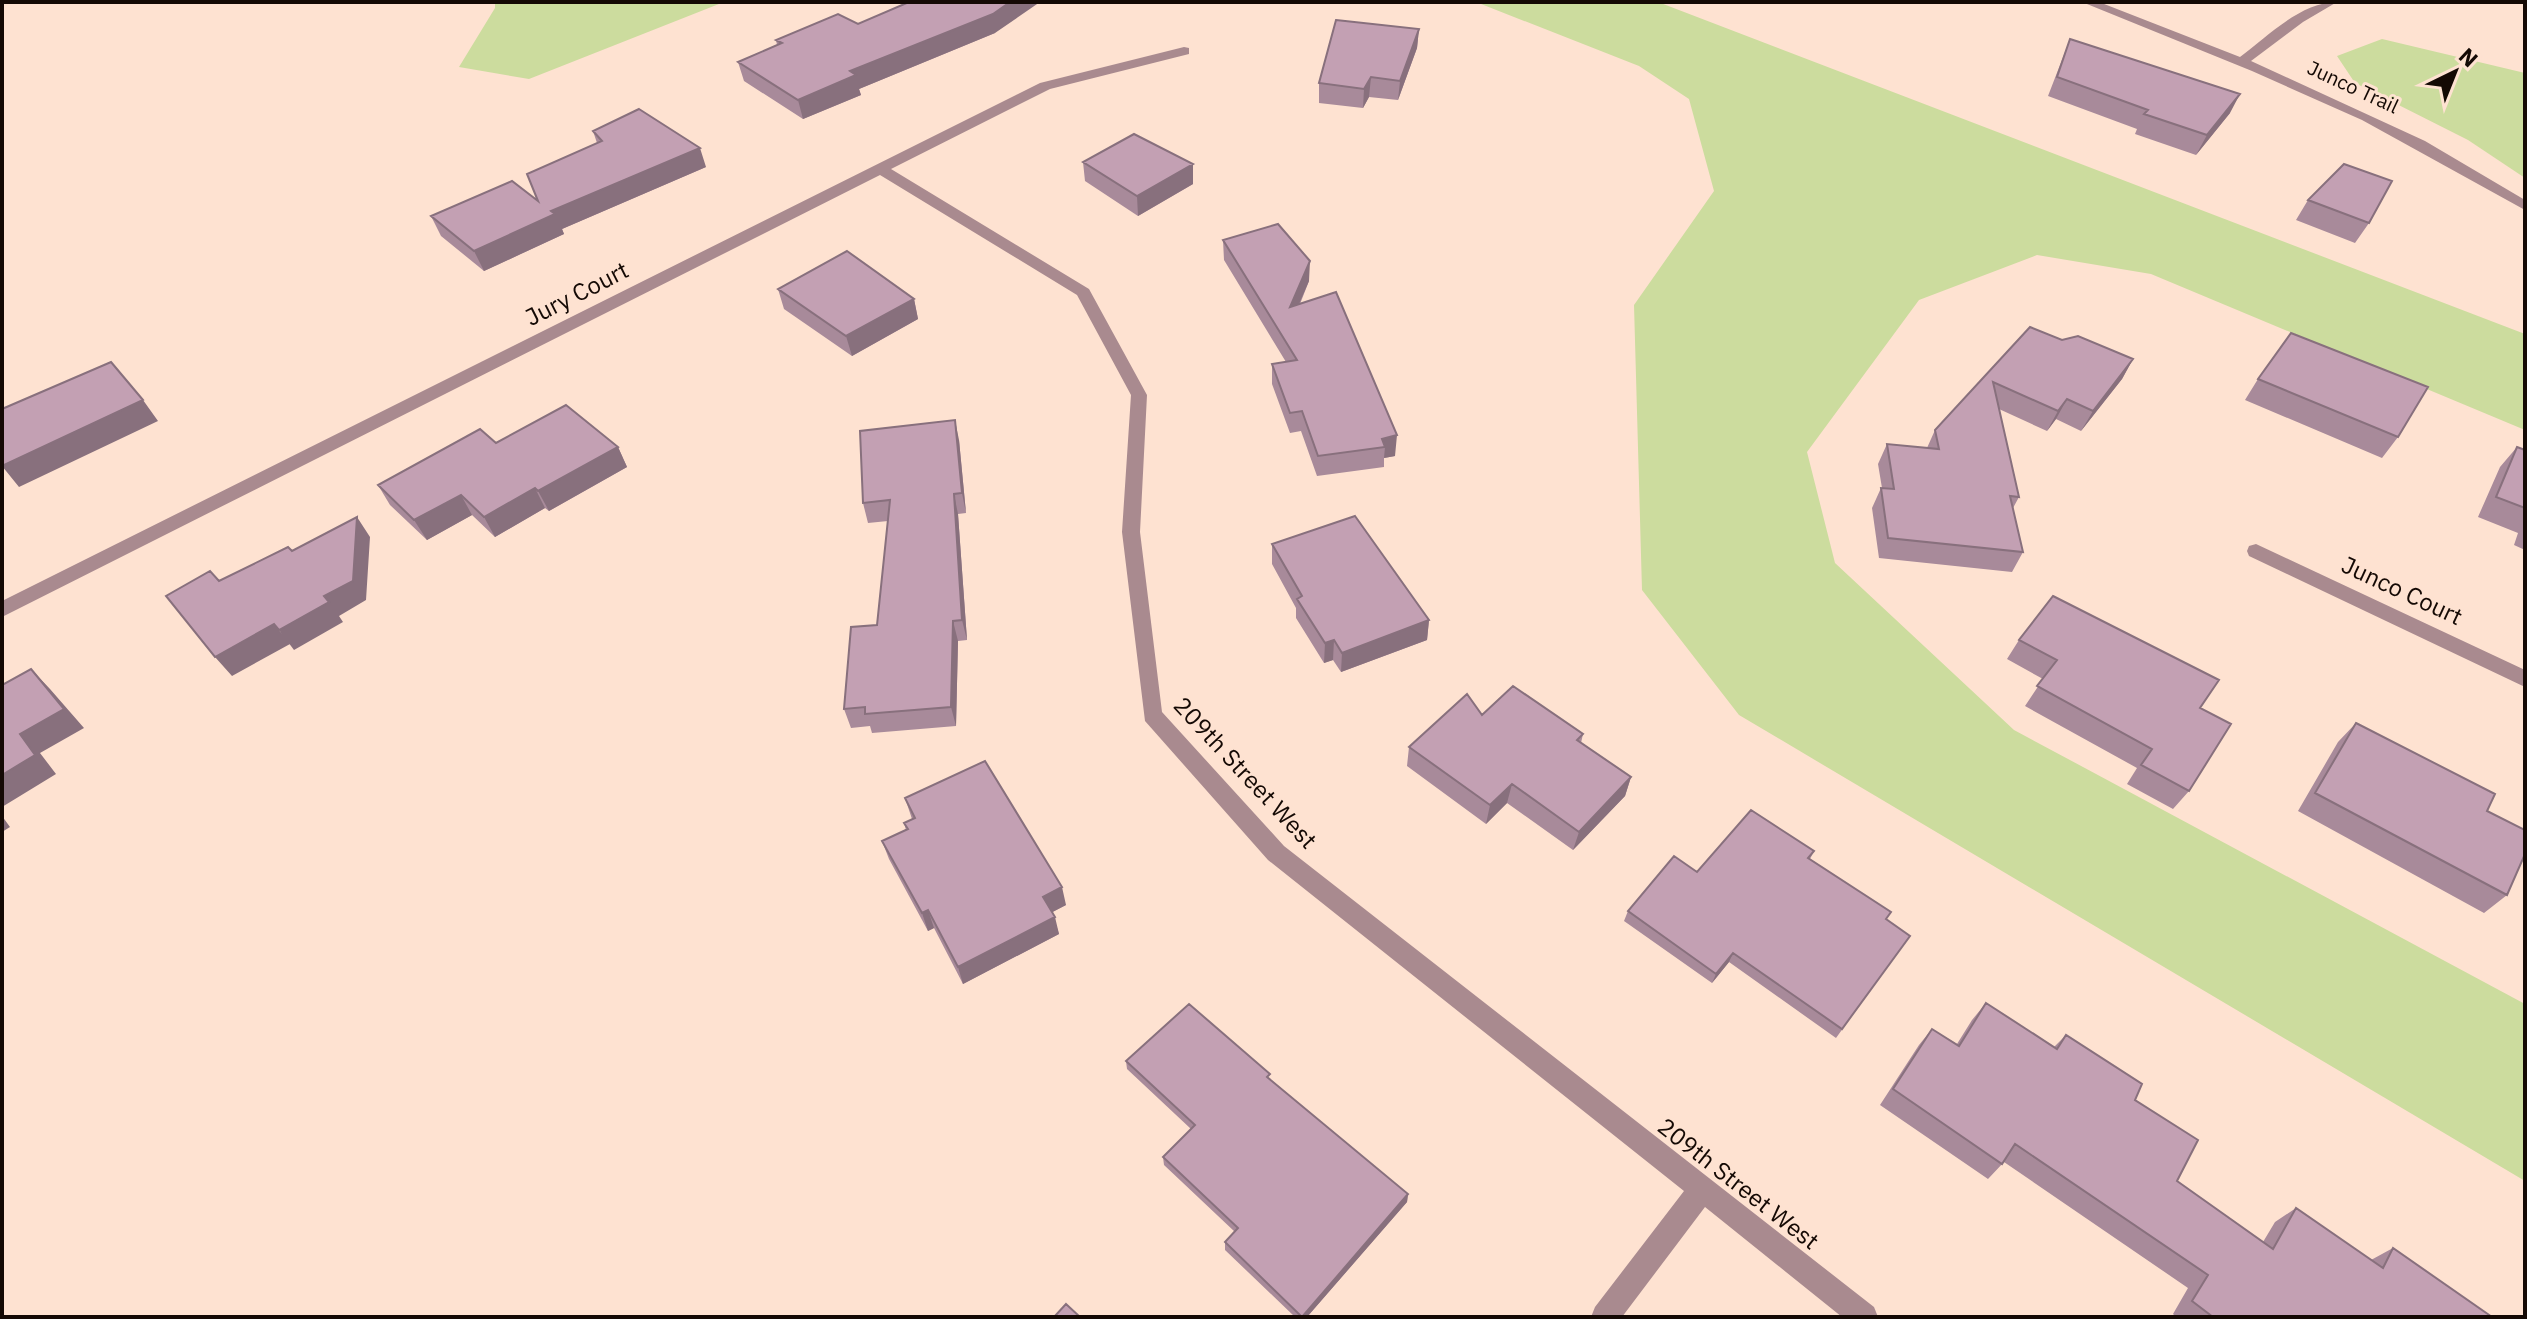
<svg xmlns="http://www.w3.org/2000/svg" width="2527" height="1319" viewBox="0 0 2527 1319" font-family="'IBM Plex Sans',sans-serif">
  <rect width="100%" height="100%" fill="#fee2d1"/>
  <path fill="#ccdc9e" d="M 495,2 L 724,2 L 529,79 L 459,67 L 495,8 Z
    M 1476,2 L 1658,2 L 2525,334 L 2525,430 L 2151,274 L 2037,255 L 1919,300 L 1807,452 L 1835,563 L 2014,730 L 2525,1004 L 2525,1181 L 1739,715 L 1642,590 L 1634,305 L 1714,191 L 1689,99 L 1639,66 Z
    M 2382,39 L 2525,73 L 2525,178 L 2468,140 L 2355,83 L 2337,56 Z"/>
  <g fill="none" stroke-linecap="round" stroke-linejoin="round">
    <path fill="#a98a8f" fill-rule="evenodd" d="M 2082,2 L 2099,2 L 2240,57 C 2268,36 2301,2 2337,2 L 2303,22 L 2251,61 L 2425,141 L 2525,200 L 2525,210 L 2362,120 L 2252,71 Z
      M 1184,47 L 1189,48 L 1189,54 L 1050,89 L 891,169 L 1089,289 L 1147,395 L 1140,532 L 1162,712 L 1284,846 L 1874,1307 L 1878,1317 L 1842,1317 L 1705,1207 L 1622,1317 L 1591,1317 L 1595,1307 L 1684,1191 L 1268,860 L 1145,721 L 1122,532 L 1131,395 L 1077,295 L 880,175 L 2,617 L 2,601 L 1040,83 Z
      M 2256,544 L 2525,670 L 2525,687 L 2249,556 L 2247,551 L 2249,546 Z"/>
  </g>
  <path fill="#a88a9a" d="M 858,24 L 995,33 L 859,89 L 861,95 L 803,119 L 744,81 L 738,62 L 777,45 L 776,40 Z
    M 1419,29 L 1417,48 L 1398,100 L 1369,97 L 1363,108 L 1319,103 L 1319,83 Z
    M 2070,39 L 2230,113 L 2196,155 L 2135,134 L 2137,129 L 2048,96 Z
    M 593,131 L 706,167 L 562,229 L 564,234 L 484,271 L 441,236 L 431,216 L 538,201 L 597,143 Z
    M 1083,162 L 1193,184 L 1138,216 L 1085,181 Z
    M 2308,200 L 2369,223 L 2355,243 L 2296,220 Z
    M 1223,240 L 1309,281 L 1300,304 L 1395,456 L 1384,458 L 1384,467 L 1317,476 L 1301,431 L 1290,433 L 1272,384 L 1272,364 L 1286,362 L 1224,260 Z
    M 778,289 L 914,299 L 918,319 L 852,356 L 784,309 Z
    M 2030,327 L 2062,340 L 2133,359 L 2122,379 L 2081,431 L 2056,419 L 2047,431 L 1999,409 L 2019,497 L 2013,508 L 2023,552 L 2012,572 L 1879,558 L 1872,508 L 1881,488 L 1882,488 L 1878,464 L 1887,444 L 1927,448 L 1935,430 Z
    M 2258,379 L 2398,437 L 2382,458 L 2245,400 Z
    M 959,440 L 966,513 L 958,514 L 967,640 L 958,641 L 956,726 L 872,733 L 870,726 L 851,728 L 844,709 L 877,625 L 888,521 L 868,523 L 863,503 Z
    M 496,443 L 618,447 L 627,467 L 549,511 L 545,508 L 495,537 L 472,515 L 427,540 L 390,505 L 378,485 Z
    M 2517,447 L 2525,450 L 2525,550 L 2514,545 L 2518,533 L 2478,517 L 2500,467 Z
    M 1272,544 L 1429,620 L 1427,640 L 1341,672 L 1333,660 L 1324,663 L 1296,618 L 1296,608 L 1272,564 Z
    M 2019,640 L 2200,708 L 2189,791 L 2173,809 L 2127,784 L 2137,768 L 2025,706 L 2043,679 L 2007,659 Z
    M 1482,715 L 1583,734 L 1581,743 L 1631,777 L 1625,796 L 1573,850 L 1507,803 L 1486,824 L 1407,766 L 1409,747 Z
    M 2356,723 L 2487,811 L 2507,895 L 2484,913 L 2298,811 L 2338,742 Z
    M 905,798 L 1066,905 L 1052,912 L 1059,934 L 963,984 L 934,928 L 928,931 L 889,859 L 882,841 L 906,830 L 904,823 L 912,819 Z
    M 1814,851 L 1810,859 L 1891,912 L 1886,919 L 1910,936 L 1836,1038 L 1729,962 L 1712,983 L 1624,921 L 1628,911 L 1697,872 Z
    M 1986,1003 L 2054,1047 L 2066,1035 L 2135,1100 L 2177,1181 L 2263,1242 L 2275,1222 L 2296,1208 L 2371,1260 L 2393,1248 L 2492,1317 L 2176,1317 L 2173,1314 L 2188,1288 L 2004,1162 L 1988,1179 L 1880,1105 L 1919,1045 L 1932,1029 L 1957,1044 L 1972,1020 Z
    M 1126,1061 L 1270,1079 L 1408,1194 L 1407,1202 L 1307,1317 L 1295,1317 L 1225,1250 L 1225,1242 L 1235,1232 L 1164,1165 L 1163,1157 L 1191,1129 L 1127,1069 Z"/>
  <path fill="#88707d" d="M 1010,2 L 1040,2 L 995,33 L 859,89 L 861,95 L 803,119 L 798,100 L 850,71 Z
    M 1419,29 L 1417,48 L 1398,100 L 1400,81 Z
    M 1371,77 L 1369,97 L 1363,108 L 1364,89 Z
    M 2240,94 L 2230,113 L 2196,155 L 2207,135 Z
    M 700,148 L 706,167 L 562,229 L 564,234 L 484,271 L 474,251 L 551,211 Z
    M 1193,164 L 1193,184 L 1138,216 L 1137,196 Z
    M 1310,261 L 1309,281 L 1289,327 L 1290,307 Z
    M 914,299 L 918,319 L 852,356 L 846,336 Z
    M 2133,359 L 2122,379 L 2081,431 L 2093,411 Z
    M 2067,399 L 2056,419 L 2047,431 L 2058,411 Z
    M 143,400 L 158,421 L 19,487 L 2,466 Z
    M 955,420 L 959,440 L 966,513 L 962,493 Z
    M 1397,435 L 1395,456 L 1384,458 L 1385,447 L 1382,439 Z
    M 618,447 L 627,467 L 549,511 L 538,491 Z
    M 535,488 L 545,508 L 495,537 L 484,517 Z
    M 954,494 L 958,514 L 967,640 L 962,620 Z
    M 461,495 L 472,515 L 427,540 L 414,520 Z
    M 357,517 L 370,537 L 366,600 L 339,616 L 343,622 L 294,650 L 279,630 L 324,596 Z
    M 1429,620 L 1427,640 L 1341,672 L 1342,653 Z
    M 953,621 L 958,641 L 956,726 L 951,707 Z
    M 274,624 L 290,644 L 232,676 L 215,657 Z
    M 1334,640 L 1333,660 L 1324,663 L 1325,643 Z
    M 31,669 L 50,689 L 84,728 L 40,753 L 56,774 L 2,807 L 2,775 L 20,734 Z
    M 1631,777 L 1625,796 L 1573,850 L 1579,832 Z
    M 1512,784 L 1507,803 L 1486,824 L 1490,805 Z
    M 2,816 L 10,827 L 2,832 Z
    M 1062,887 L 1066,905 L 1047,915 L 1043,897 Z
    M 928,910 L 934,928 L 928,931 L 922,913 Z
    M 1055,917 L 1059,934 L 963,984 L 958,967 Z
    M 1733,953 L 1729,962 L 1712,983 L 1716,974 Z
    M 1408,1194 L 1407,1202 L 1307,1317 L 1302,1317 Z"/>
  <path fill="#c3a0b3" stroke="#88707d" stroke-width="2" d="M 909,2 L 1010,2 L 993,14 L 850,71 L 856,75 L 798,100 L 738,62 L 782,43 L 776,40 L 838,14 L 858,24 Z
    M 1336,20 L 1419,29 L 1400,81 L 1371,77 L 1364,89 L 1319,83 Z
    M 2070,39 L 2240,94 L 2207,135 L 2144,114 L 2148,110 L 2057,77 Z
    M 639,109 L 700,148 L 551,211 L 555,214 L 474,251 L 431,216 L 512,181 L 538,201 L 527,174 L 602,141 L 593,131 Z
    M 1134,134 L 1193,164 L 1137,196 L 1083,162 Z
    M 2344,164 L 2392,181 L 2369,223 L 2308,200 Z
    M 1278,224 L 1310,261 L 1290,307 L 1336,292 L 1397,435 L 1382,439 L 1385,447 L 1318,456 L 1302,411 L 1290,413 L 1272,364 L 1297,360 L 1223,240 Z
    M 847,251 L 914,299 L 846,336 L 778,289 Z
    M 2030,327 L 2062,340 L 2078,336 L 2133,359 L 2093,411 L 2067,399 L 2058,411 L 1993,382 L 2019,497 L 2010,496 L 2023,552 L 1888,538 L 1881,488 L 1894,489 L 1887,444 L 1939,449 L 1935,430 Z
    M 2291,333 L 2428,387 L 2398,437 L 2258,379 Z
    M 111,362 L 143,400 L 2,466 L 2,409 Z
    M 566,405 L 618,447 L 538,491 L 535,488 L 484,517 L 461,495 L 414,520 L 378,485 L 480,429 L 496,443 Z
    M 955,420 L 962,493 L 954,494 L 962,620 L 953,621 L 951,707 L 865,714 L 865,707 L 844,709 L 851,627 L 877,625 L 890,500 L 863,503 L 860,431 Z
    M 2517,447 L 2525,450 L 2525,508 L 2496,497 Z
    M 1355,516 L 1429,620 L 1342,653 L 1334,640 L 1325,643 L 1297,599 L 1302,596 L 1272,544 Z
    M 357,517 L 353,581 L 324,596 L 329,602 L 279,630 L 274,624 L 215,657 L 166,596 L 210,571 L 219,581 L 288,547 L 292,551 Z
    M 2053,596 L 2219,680 L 2200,708 L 2231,724 L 2189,791 L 2141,765 L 2152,749 L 2037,686 L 2057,660 L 2019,640 Z
    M 31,669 L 64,709 L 20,734 L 35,755 L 2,775 L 2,685 Z
    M 1513,686 L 1583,734 L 1577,740 L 1631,777 L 1579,832 L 1512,784 L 1490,805 L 1409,747 L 1467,694 L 1482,715 Z
    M 2356,723 L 2495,794 L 2487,811 L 2525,830 L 2525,854 L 2507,895 L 2315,793 Z
    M 985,761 L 1062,887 L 1043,897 L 1055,917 L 958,967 L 928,910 L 922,913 L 882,841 L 908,829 L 904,823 L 915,818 L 905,798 Z
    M 1751,810 L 1814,851 L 1808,858 L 1891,912 L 1886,919 L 1910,936 L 1842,1029 L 1733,953 L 1716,974 L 1628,911 L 1674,856 L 1697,872 Z
    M 1986,1003 L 2057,1049 L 2066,1035 L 2142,1084 L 2135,1100 L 2198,1140 L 2177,1181 L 2273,1249 L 2296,1208 L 2383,1268 L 2393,1248 L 2492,1317 L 2213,1317 L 2192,1301 L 2208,1275 L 2015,1144 L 2002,1164 L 1893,1089 L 1932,1029 L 1959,1046 Z
    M 1189,1004 L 1270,1074 L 1267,1077 L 1408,1194 L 1302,1317 L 1225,1242 L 1238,1228 L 1163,1157 L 1195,1125 L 1126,1061 Z
    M 1066,1304 L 1080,1317 L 1054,1317 Z"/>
  <g text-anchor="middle" stroke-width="6" stroke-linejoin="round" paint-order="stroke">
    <g font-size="20" fill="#140904" stroke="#fee2d1">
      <text transform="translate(2353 87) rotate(25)" y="7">Junco Trail</text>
    </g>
    <g font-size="24" fill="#140904" stroke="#fee2d1">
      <text transform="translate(577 294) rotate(-27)" y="8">Jury Court</text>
      <text transform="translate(2402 591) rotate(25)" y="8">Junco Court</text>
      <text transform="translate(1245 773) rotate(47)" y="8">209th Street West</text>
      <text transform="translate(1738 1184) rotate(38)" y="8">209th Street West</text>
    </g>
  </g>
  <rect width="2527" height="1319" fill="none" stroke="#140904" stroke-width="8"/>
  <g transform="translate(2455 72) rotate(43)" stroke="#fee2d1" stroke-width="6" paint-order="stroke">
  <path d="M0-6L14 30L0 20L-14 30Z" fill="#140904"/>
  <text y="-12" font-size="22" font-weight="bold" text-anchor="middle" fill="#140904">N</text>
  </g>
</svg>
